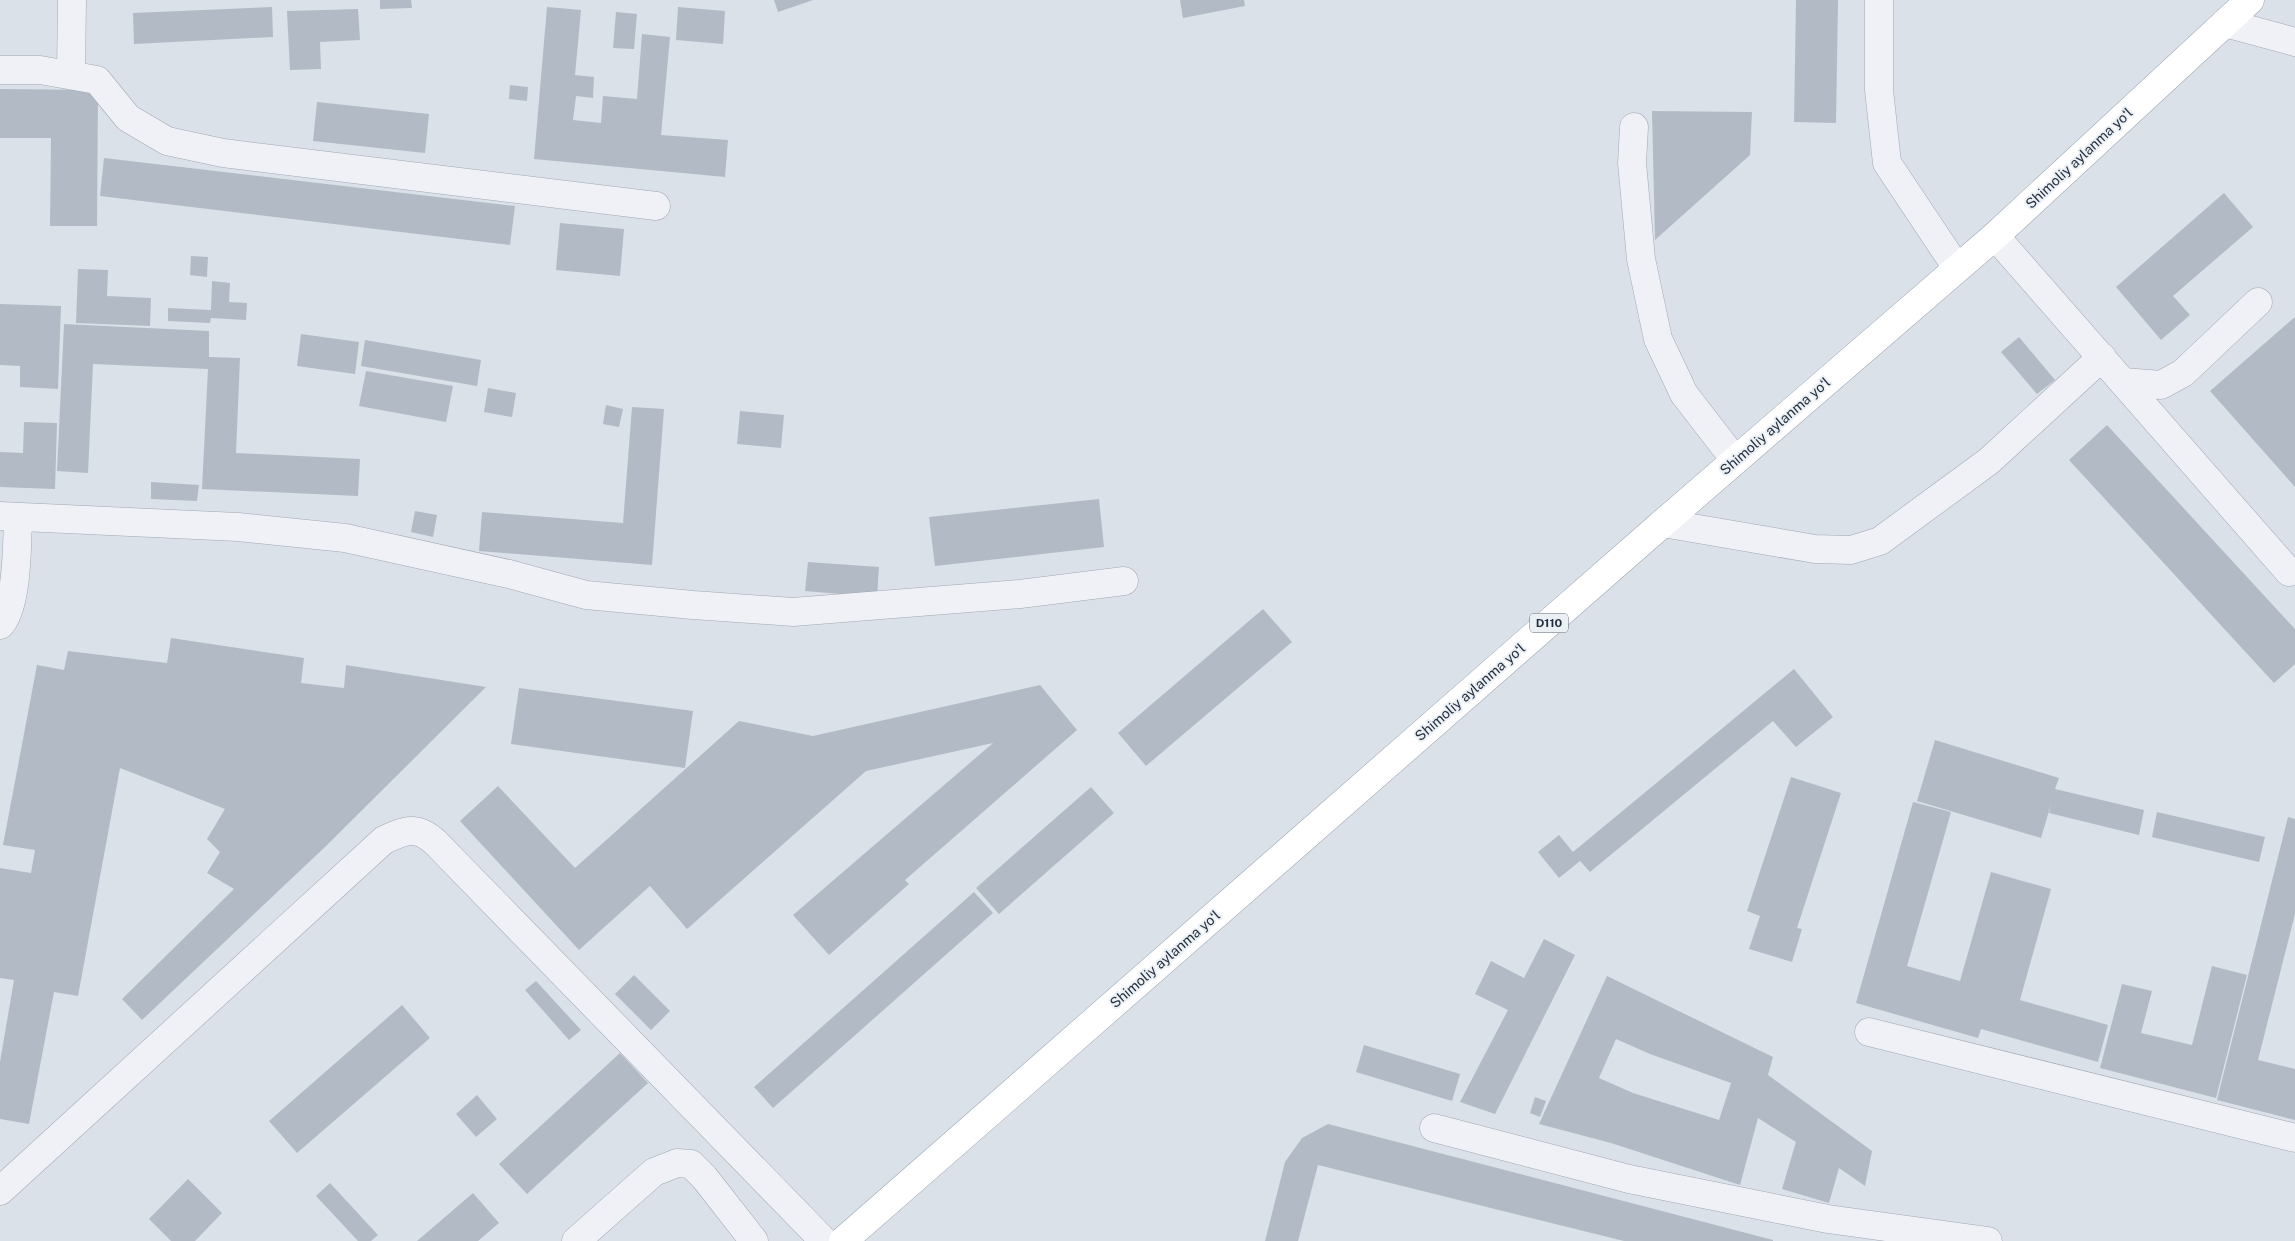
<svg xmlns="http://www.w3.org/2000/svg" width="2295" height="1241" viewBox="0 0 2295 1241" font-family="'Public Sans',sans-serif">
  <rect width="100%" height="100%" fill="#dbe1e8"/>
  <path fill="#b2bac5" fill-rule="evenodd" d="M 380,0 L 411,0 L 412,8 L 380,9 Z
    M 774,0 L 813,0 L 778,12 Z
    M 1180,0 L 1244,0 L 1245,6 L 1183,18 Z
    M 1796,0 L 1838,0 L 1836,123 L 1794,122 Z
    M 272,7 L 273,37 L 134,44 L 133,13 Z
    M 547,7 L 581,10 L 575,75 L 594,77 L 593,98 L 576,96 L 573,120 L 601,123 L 603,96 L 637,99 L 642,34 L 670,37 L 661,135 L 728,140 L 725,177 L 534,159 Z
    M 678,7 L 725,11 L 723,44 L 676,40 Z
    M 358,9 L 360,40 L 320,42 L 321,69 L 290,70 L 287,11 Z
    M 616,12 L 637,14 L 634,49 L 613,48 Z
    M 510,85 L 528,87 L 527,101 L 509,99 Z
    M 0,89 L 98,90 L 97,226 L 50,226 L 51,138 L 0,138 Z
    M 317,102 L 429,114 L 425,153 L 313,141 Z
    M 1652,111 L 1752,112 L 1750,155 L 1655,240 Z
    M 104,158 L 515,206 L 510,245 L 100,196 Z
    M 2224,193 L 2253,227 L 2173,296 L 2190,315 L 2161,340 L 2116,287 Z
    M 560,223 L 624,229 L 620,276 L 556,270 Z
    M 191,256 L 208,257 L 207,277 L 190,275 Z
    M 78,269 L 108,270 L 107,296 L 151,298 L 150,326 L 76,323 Z
    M 212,281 L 230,283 L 229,302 L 247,303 L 246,320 L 211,318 L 210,323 L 168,321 L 168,308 L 211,310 Z
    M 0,304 L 61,306 L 58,389 L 20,387 L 20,366 L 0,365 Z
    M 2295,317 L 2295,487 L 2210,391 Z
    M 64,324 L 209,331 L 209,357 L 240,358 L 236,453 L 360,459 L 358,496 L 202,489 L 208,369 L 93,364 L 88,473 L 57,471 Z
    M 301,334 L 359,342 L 355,374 L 297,366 Z
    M 2019,337 L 2055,380 L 2037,394 L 2001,352 Z
    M 365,340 L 481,360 L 477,386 L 361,366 Z
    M 366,371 L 453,386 L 446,422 L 359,406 Z
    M 488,388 L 516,393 L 512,417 L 484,412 Z
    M 606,405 L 623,409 L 619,427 L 603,424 Z
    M 632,407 L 664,409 L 652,565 L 479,551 L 482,512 L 623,523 Z
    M 740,411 L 784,415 L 781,448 L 737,444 Z
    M 24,422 L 57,423 L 55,489 L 0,487 L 0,452 L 23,453 Z
    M 2107,425 L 2295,629 L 2295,664 L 2274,683 L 2069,460 Z
    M 151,482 L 199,485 L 197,501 L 151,499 Z
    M 1099,499 L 1104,547 L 935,566 L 929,517 Z
    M 415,511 L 437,515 L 433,537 L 411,532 Z
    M 808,562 L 879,567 L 877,597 L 805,591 Z
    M 1263,609 L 1292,642 L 1146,766 L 1118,733 Z
    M 171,638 L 304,658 L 301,683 L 344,688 L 346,665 L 486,687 L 325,847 L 142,1020 L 122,999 L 234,889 L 207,873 L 220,852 L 207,839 L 225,809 L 120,768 L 78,996 L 54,992 L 29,1124 L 0,1119 L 0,1062 L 14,980 L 0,978 L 0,868 L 31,873 L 35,850 L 3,845 L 37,665 L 64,670 L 68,651 L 167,663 Z
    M 1794,669 L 1833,717 L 1796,747 L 1773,721 L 1590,872 L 1580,861 L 1559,878 L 1538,852 L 1559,835 L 1573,852 Z
    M 1040,685 L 1077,730 L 905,880 L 909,884 L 829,955 L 793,915 L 993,743 L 866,771 L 687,929 L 650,886 L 579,950 L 460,821 L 498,786 L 575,868 L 739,721 L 813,736 Z
    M 519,688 L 693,711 L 685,768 L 511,744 Z
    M 1935,740 L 2059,778 L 2055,789 L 2144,810 L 2139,835 L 2049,813 L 2051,804 L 2041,838 L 1917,801 Z
    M 1791,777 L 1841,793 L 1797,928 L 1802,929 L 1792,962 L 1749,949 L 1760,916 L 1747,911 Z
    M 1091,787 L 1114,813 L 999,914 L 976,888 Z
    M 1913,802 L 1951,812 L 1907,966 L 1960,981 L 1991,872 L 2051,889 L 2020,1000 L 2108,1025 L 2098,1062 L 1981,1029 L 1978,1038 L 1856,1003 Z
    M 2157,812 L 2265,837 L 2259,862 L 2152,837 Z
    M 2288,817 L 2295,819 L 2295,914 L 2258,1060 L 2295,1069 L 2295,1120 L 2217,1100 Z
    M 974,892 L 993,913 L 773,1108 L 754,1087 Z
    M 1544,939 L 1575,955 L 1495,1114 L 1460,1102 L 1508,1010 L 1475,994 L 1491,961 L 1524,978 Z
    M 2212,966 L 2247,975 L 2216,1098 L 2100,1068 L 2122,984 L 2152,991 L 2141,1033 L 2192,1045 Z
    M 634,975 L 670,1011 L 651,1030 L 615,994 Z
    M 1607,976 L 1773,1057 L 1768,1075 L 1872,1151 L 1865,1186 L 1839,1168 L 1829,1203 L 1782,1189 L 1796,1142 L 1758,1118 L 1740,1185 L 1611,1143 L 1539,1124 ZM 1616,1039 L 1650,1054 L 1731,1083 L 1719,1120 L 1633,1093 L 1599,1078 Z
    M 536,981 L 581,1030 L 569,1040 L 525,990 Z
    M 402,1005 L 430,1038 L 297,1153 L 269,1121 Z
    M 1364,1045 L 1460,1074 L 1452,1101 L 1356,1072 Z
    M 620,1053 L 648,1083 L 527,1194 L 499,1164 Z
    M 477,1095 L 497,1119 L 476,1137 L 456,1114 Z
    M 1535,1097 L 1546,1101 L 1540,1117 L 1530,1113 Z
    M 1328,1124 L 1773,1240 L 1773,1241 L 1624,1241 L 1318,1165 L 1298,1241 L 1265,1241 L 1285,1162 L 1302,1138 Z
    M 188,1179 L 222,1213 L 195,1241 L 171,1241 L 149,1219 Z
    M 330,1183 L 378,1235 L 371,1241 L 358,1241 L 316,1196 Z
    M 473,1193 L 499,1223 L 478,1241 L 417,1241 Z"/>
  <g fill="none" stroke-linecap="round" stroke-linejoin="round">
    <g stroke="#a0a8b2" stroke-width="29">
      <path id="minor" d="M 1879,0 L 1879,90 L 1887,163 L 1957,268
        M 2225,23 L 2295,42
        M 0,70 L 40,70 L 97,80 L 128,118 L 167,141 L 223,153 L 656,206
        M 71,75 L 72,0
        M 1634,127 L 1632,163 L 1641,259 L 1658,339 L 1684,394 L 1735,460
        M 1995,236 L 2289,572
        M 2123,382 L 2161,385 L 2183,373 L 2258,302
        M 0,516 L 238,527 L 345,538 L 509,574 L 586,595 L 693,605 L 793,612 L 1020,594 L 1124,581
        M 1663,523 L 1815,549 L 1851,550 L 1880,541 L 1989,461 L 2102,357
        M 0,625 C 18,607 17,542 18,517
        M 1869,1032 L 2295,1138
        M 1434,1128 L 1629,1179 L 1828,1219 L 1988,1241
        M 0,1191 L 384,840 C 406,830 417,825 436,843 L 824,1241
        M 576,1241 L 654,1172 L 677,1163 L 691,1164 L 704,1177 L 754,1241"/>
    </g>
    <g stroke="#9aa6b4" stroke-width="29">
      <path id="major" d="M 843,1241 L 1663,523 L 1995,236 L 2250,0"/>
    </g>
    <use href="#minor" stroke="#eff1f6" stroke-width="28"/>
    <use href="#major" stroke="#fff" stroke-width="28"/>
  </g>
  <g text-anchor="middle" stroke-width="4" stroke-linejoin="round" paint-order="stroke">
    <rect fill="#ebf0f5" stroke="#606976" stroke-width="1" x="1530" y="613.5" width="38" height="19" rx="4"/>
    <g font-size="12" font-weight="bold" fill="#242f3f">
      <text x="1549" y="627">D110</text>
    </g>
    <g font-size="14" fill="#242f3f" stroke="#ebf0f5">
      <text transform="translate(2079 158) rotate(-43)" y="5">Shimoliy aylanma yoʻl</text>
      <text transform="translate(1775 426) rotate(-41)" y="5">Shimoliy aylanma yoʻl</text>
      <text transform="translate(1470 692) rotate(-41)" y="5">Shimoliy aylanma yoʻl</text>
      <text transform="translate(1165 959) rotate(-41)" y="5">Shimoliy aylanma yoʻl</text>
    </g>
  </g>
</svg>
